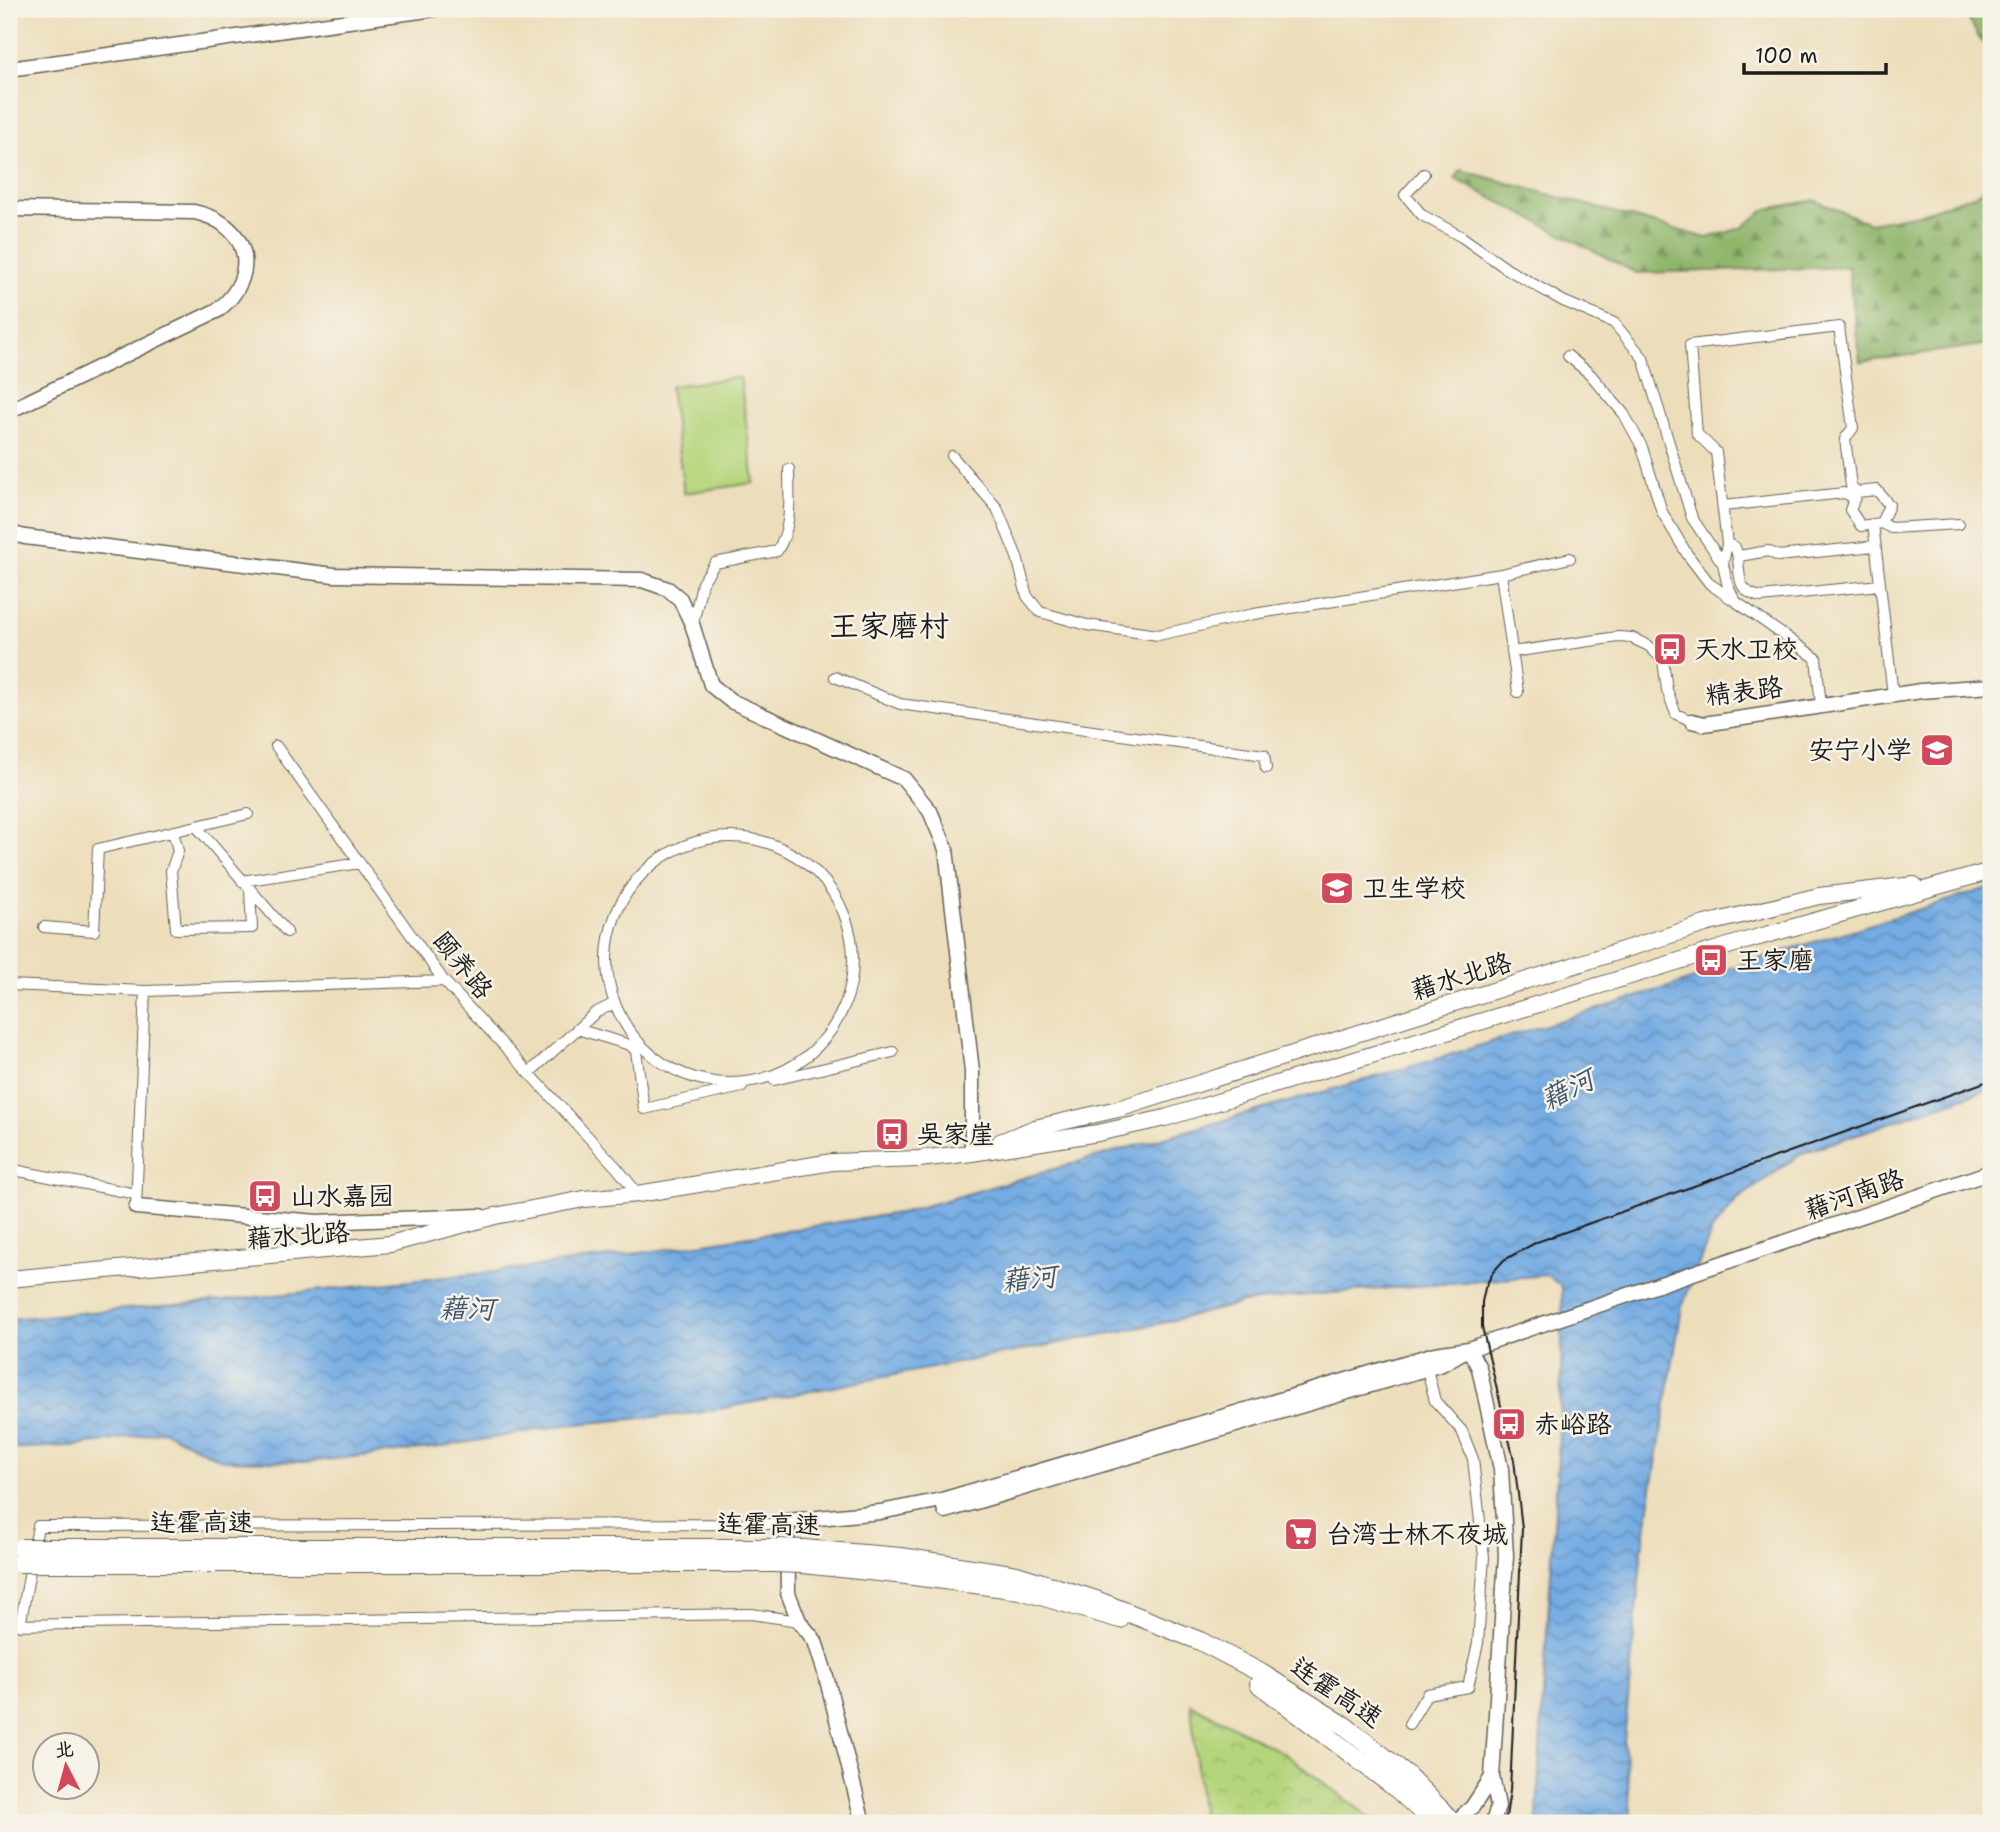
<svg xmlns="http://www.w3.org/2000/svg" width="2000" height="1832" viewBox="0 0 2000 1832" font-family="'Shantell Sans','LXGW WenKai TC',sans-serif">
  <defs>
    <pattern id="forest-firs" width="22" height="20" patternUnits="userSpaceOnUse" patternTransform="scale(1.75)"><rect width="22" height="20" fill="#90b66c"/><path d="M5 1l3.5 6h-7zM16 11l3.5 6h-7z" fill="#759358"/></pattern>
    <pattern id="park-crowns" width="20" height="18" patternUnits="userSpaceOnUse" patternTransform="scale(1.75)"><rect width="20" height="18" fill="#b5d57c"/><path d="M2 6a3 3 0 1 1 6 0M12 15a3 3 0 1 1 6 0" fill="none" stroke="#9bb66b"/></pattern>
    <pattern id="water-waves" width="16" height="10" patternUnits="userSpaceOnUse" patternTransform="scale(1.75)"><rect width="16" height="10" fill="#74ace3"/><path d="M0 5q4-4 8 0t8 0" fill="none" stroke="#5e8bb7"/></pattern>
  </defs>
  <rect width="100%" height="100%" fill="#f7f3e8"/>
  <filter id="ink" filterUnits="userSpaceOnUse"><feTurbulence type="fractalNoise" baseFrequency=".0143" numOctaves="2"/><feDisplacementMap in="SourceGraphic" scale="14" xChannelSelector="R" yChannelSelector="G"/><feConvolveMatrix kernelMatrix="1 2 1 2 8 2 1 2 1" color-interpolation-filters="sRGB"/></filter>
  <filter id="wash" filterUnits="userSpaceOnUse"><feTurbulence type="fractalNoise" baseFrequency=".00686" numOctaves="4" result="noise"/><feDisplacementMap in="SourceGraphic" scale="28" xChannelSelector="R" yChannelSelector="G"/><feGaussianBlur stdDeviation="1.57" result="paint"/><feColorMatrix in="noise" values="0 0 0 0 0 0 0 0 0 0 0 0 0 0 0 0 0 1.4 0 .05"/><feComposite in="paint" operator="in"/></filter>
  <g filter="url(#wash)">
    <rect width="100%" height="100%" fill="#eddebb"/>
    <path fill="url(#forest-firs)" stroke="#566944" stroke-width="2" d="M 1962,9 L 1991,9 L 1991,57 Z
      M 1461,170 L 1707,238 L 1741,228 L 1767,209 L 1814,200 L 1870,223 L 1918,214 L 1974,195 L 1991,183 L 1991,344 L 1860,362 L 1848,267 L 1636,273 L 1455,179 Z"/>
    <path fill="url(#park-crowns)" stroke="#68784c" stroke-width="2" d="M 1191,1704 L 1285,1754 L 1377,1823 L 1202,1823 Z"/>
    <path fill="#b5d57c" stroke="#68784c" stroke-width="2" d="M 740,377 L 754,483 L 684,493 L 670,386 Z"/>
    <path fill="url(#water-waves)" stroke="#486480" stroke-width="2" d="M 1991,887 L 1991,1088 L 1802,1153 L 1738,1199 L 1712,1230 L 1682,1306 L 1642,1549 L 1624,1742 L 1632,1823 L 1537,1823 C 1542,1645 1564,1466 1562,1287 L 1547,1275 L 1297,1296 L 1243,1303 L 1158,1324 L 698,1413 L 565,1425 L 441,1447 L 307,1462 L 222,1460 L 164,1431 L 84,1445 L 9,1449 L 9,1319 L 221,1301 L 493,1272 L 654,1251 L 904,1212 L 1417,1065 Z"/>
  </g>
  <g filter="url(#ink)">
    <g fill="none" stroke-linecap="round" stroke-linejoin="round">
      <g stroke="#656054" stroke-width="12">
        <path id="street" d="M 1424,174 L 1405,195 L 1422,215 L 1462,237 L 1507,269 L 1563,301 L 1614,323 L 1643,358 L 1692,518 L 1723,564 L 1727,583 L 1735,601 L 1816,658 L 1821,705
          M 1568,356 L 1590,374 L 1624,414 L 1642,447 L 1662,512 L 1687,554 L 1710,584 L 1735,601
          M 952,456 L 997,508 L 1017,557 L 1027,596 L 1040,612 L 1087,625 L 1158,635 L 1254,614 L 1501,574 L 1570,558
          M 1877,490 L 1889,505 L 1881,523 L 1861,526 L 1850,510 L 1857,492 Z
          M 1723,506 L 1844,493 L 1855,498
          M 1881,523 L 1891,528 L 1959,524
          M 1873,524 L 1893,695
          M 1727,544 L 1735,547 C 1744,568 1730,590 1761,597 L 1880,585
          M 1739,556 L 1768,551 L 1778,556 L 1875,546
          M 1723,564 L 1727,544 L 1716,452 L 1697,434 L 1690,345 L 1839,327 L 1853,428 L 1845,439 L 1851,486 L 1857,492
          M 1501,574 L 1518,692
          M 693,624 L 702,583 L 715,563 L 777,551 C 793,527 789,497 789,469
          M 1512,652 L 1618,637 L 1632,638 L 1649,646 L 1663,660 L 1667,690 L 1676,714 L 1692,721
          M 835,677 L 900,704 L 1264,755 L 1266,768
          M 276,746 L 444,981 L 617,1168 L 638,1194
          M 196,826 L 287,932
          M 173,831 L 178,851 L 171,871 L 176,929 L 252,928 L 250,890
          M607 960a123 123 0 1 1 246 0a123 123 0 1 1-246 0Z
          M 242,881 L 360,863
          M 44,927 L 94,931 L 98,849 L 248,814
          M 9,985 L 145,991 L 444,981
          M 577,1029 L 630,1045 L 636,1051 L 644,1109 L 742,1087
          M 529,1073 L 595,1013 L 615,1003
          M 774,1080 L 893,1052
          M 9,1169 L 136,1194
          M 136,1207 L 145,991
          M 9,1625 L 751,1614 L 799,1621
          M 20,1626 L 38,1526 L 770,1524 L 787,1521
          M 1409,1724 L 1427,1694 L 1468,1687 L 1478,1643 L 1484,1557 L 1473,1459 L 1462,1431 L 1435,1401 L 1427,1369"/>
      </g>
      <g stroke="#656054" stroke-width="17">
        <path id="secondary" d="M 9,69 L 434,9
          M 9,209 L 194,212 C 249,223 262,275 218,310 L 9,411
          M 9,533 L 25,537 L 334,575 L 642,580 L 668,589 L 680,599 L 692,624 L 711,685 L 731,701 L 904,779 L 930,811 L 946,849 L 972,1071 L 972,1153
          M 1692,721 L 1704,724 L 1921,691 L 1991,686
          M 136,1207 L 317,1222 L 480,1216
          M 1469,1349 L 1479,1368 L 1501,1469 L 1506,1556 L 1492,1777 L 1498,1806 L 1493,1823
          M 942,1500 L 945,1511 L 1442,1364 L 1461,1353
          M 863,1823 L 826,1676 L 815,1641 L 799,1621 L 788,1593 L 787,1521 L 880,1512 L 942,1500 L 1435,1354 L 1469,1349 L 1991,1172
          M 1455,1823 L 1473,1806 L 1492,1777"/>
      </g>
      <g stroke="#656054" stroke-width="18">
        <path id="primary" d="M 1000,1142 L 1035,1128 L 1118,1109 L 1705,924 L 1819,896 L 1914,885
          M 9,1279 L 390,1244 L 495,1216 L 584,1199 L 638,1194 L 832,1162 L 919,1159 L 972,1153 L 1098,1133 L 1165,1118 L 1738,943 L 1991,871"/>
      </g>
      <g stroke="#656054" stroke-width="20">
        <path id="highway" d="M 44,1548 L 776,1548
          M 803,1549 L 901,1557 L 1017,1575 L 1096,1600 L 1200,1641 L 1261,1673 L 1345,1726 L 1406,1774 L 1454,1823
          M 44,1563 L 774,1563
          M 803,1564 L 906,1575 L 1020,1590 L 1120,1619
          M 1259,1684 L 1397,1789 L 1434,1823"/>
      </g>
      <use href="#street" stroke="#fff" stroke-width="10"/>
      <use href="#secondary" stroke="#fff" stroke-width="14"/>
      <use href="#primary" stroke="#fff" stroke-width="16"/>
      <use href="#highway" stroke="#fff" stroke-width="18"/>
      <path stroke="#1c1c1c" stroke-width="2" d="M 1505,1823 L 1510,1791 L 1522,1528 L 1514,1460 L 1482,1327 L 1482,1302 L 1485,1288 L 1493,1272 L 1504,1260 L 1537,1242 L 1991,1080"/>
      <g stroke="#656054" stroke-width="20" stroke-linecap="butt">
        <path id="highway-bridge" d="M 21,1548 L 44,1548
          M 776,1548 L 803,1549
          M 19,1563 L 44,1563
          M 774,1563 L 803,1564"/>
      </g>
      <use href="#highway-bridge" stroke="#fff" stroke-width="18"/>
    </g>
  </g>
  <defs>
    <g id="bus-square" transform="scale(1.75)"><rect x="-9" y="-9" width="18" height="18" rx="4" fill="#d1495b" stroke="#f7f3e8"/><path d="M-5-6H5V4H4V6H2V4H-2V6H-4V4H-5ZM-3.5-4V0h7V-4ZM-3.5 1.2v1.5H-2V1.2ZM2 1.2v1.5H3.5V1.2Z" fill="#fff"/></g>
    <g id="school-square" transform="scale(1.75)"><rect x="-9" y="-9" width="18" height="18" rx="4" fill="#d1495b" stroke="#f7f3e8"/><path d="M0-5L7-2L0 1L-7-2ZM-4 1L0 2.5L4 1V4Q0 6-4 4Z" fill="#fff"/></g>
    <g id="university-square" transform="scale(1.75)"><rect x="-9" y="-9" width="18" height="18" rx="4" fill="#d1495b" stroke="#f7f3e8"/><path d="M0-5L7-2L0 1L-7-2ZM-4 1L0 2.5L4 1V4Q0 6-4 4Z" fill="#fff"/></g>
    <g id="supermarket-square" transform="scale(1.75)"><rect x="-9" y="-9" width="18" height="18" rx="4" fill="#d1495b" stroke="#f7f3e8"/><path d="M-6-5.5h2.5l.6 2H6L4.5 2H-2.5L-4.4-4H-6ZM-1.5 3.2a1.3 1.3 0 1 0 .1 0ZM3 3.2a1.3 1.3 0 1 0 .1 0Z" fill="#fff"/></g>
  </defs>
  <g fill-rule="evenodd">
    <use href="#bus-square" x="1670" y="649"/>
    <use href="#school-square" x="1937" y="750"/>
    <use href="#university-square" x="1337" y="888"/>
    <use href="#bus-square" x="1711" y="960"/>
    <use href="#bus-square" x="892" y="1134"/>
    <use href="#bus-square" x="265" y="1196"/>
    <use href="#bus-square" x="1509" y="1424"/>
    <use href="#supermarket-square" x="1301" y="1534"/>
  </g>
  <g text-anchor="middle" stroke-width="5" stroke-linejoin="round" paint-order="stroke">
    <g font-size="26" fill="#1c1c1c" stroke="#f7f3e8" text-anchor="start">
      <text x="1694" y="658">天水卫校</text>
      <text x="1912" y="759" text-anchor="end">安宁小学</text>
      <text x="1362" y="897">卫生学校</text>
      <text x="1736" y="969">王家磨</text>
      <text x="917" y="1143">吴家崖</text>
      <text x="290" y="1205">山水嘉园</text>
      <text x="1534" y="1433">赤峪路</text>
      <text x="1326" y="1543">台湾士林不夜城</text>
    </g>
    <g font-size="26" fill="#1c1c1c" stroke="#f7f3e8">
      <text transform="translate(1744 691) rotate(-7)" y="9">精表路</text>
      <text transform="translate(463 965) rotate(51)" y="9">颐养路</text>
      <text transform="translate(1461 976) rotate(-17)" y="9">藉水北路</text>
      <text transform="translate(1854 1194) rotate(-19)" y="9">藉河南路</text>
      <text transform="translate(298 1235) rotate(-4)" y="9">藉水北路</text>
      <text x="202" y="1531">连霍高速</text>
      <text transform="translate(769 1524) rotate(1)" y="9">连霍高速</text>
      <text transform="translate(1337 1692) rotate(34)" y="9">连霍高速</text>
    </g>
    <g font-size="28" font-style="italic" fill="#3f566c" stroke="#f7f3e8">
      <text transform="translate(1567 1089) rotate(-26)" y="10">藉河</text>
      <text transform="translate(1029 1278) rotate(-6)" y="10">藉河</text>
      <text transform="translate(467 1308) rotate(1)" y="10">藉河</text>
    </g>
    <g font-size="30" fill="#1c1c1c" stroke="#f7f3e8">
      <text x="889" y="636">王家磨村</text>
    </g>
  </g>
  <rect width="2000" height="1832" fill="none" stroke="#f7f3e8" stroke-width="35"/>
  <g transform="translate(66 1766) rotate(354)"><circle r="33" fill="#f7f3e8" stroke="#9f9d96" stroke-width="2"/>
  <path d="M0-5L12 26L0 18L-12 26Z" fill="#d1495b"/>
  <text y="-10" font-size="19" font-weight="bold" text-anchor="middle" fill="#1c1c1c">北</text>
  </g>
  <path d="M1744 63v10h142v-10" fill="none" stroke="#1c1c1c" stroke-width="3.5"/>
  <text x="1755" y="63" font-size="21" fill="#1c1c1c" stroke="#f7f3e8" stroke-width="5" paint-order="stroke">100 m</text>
</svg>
